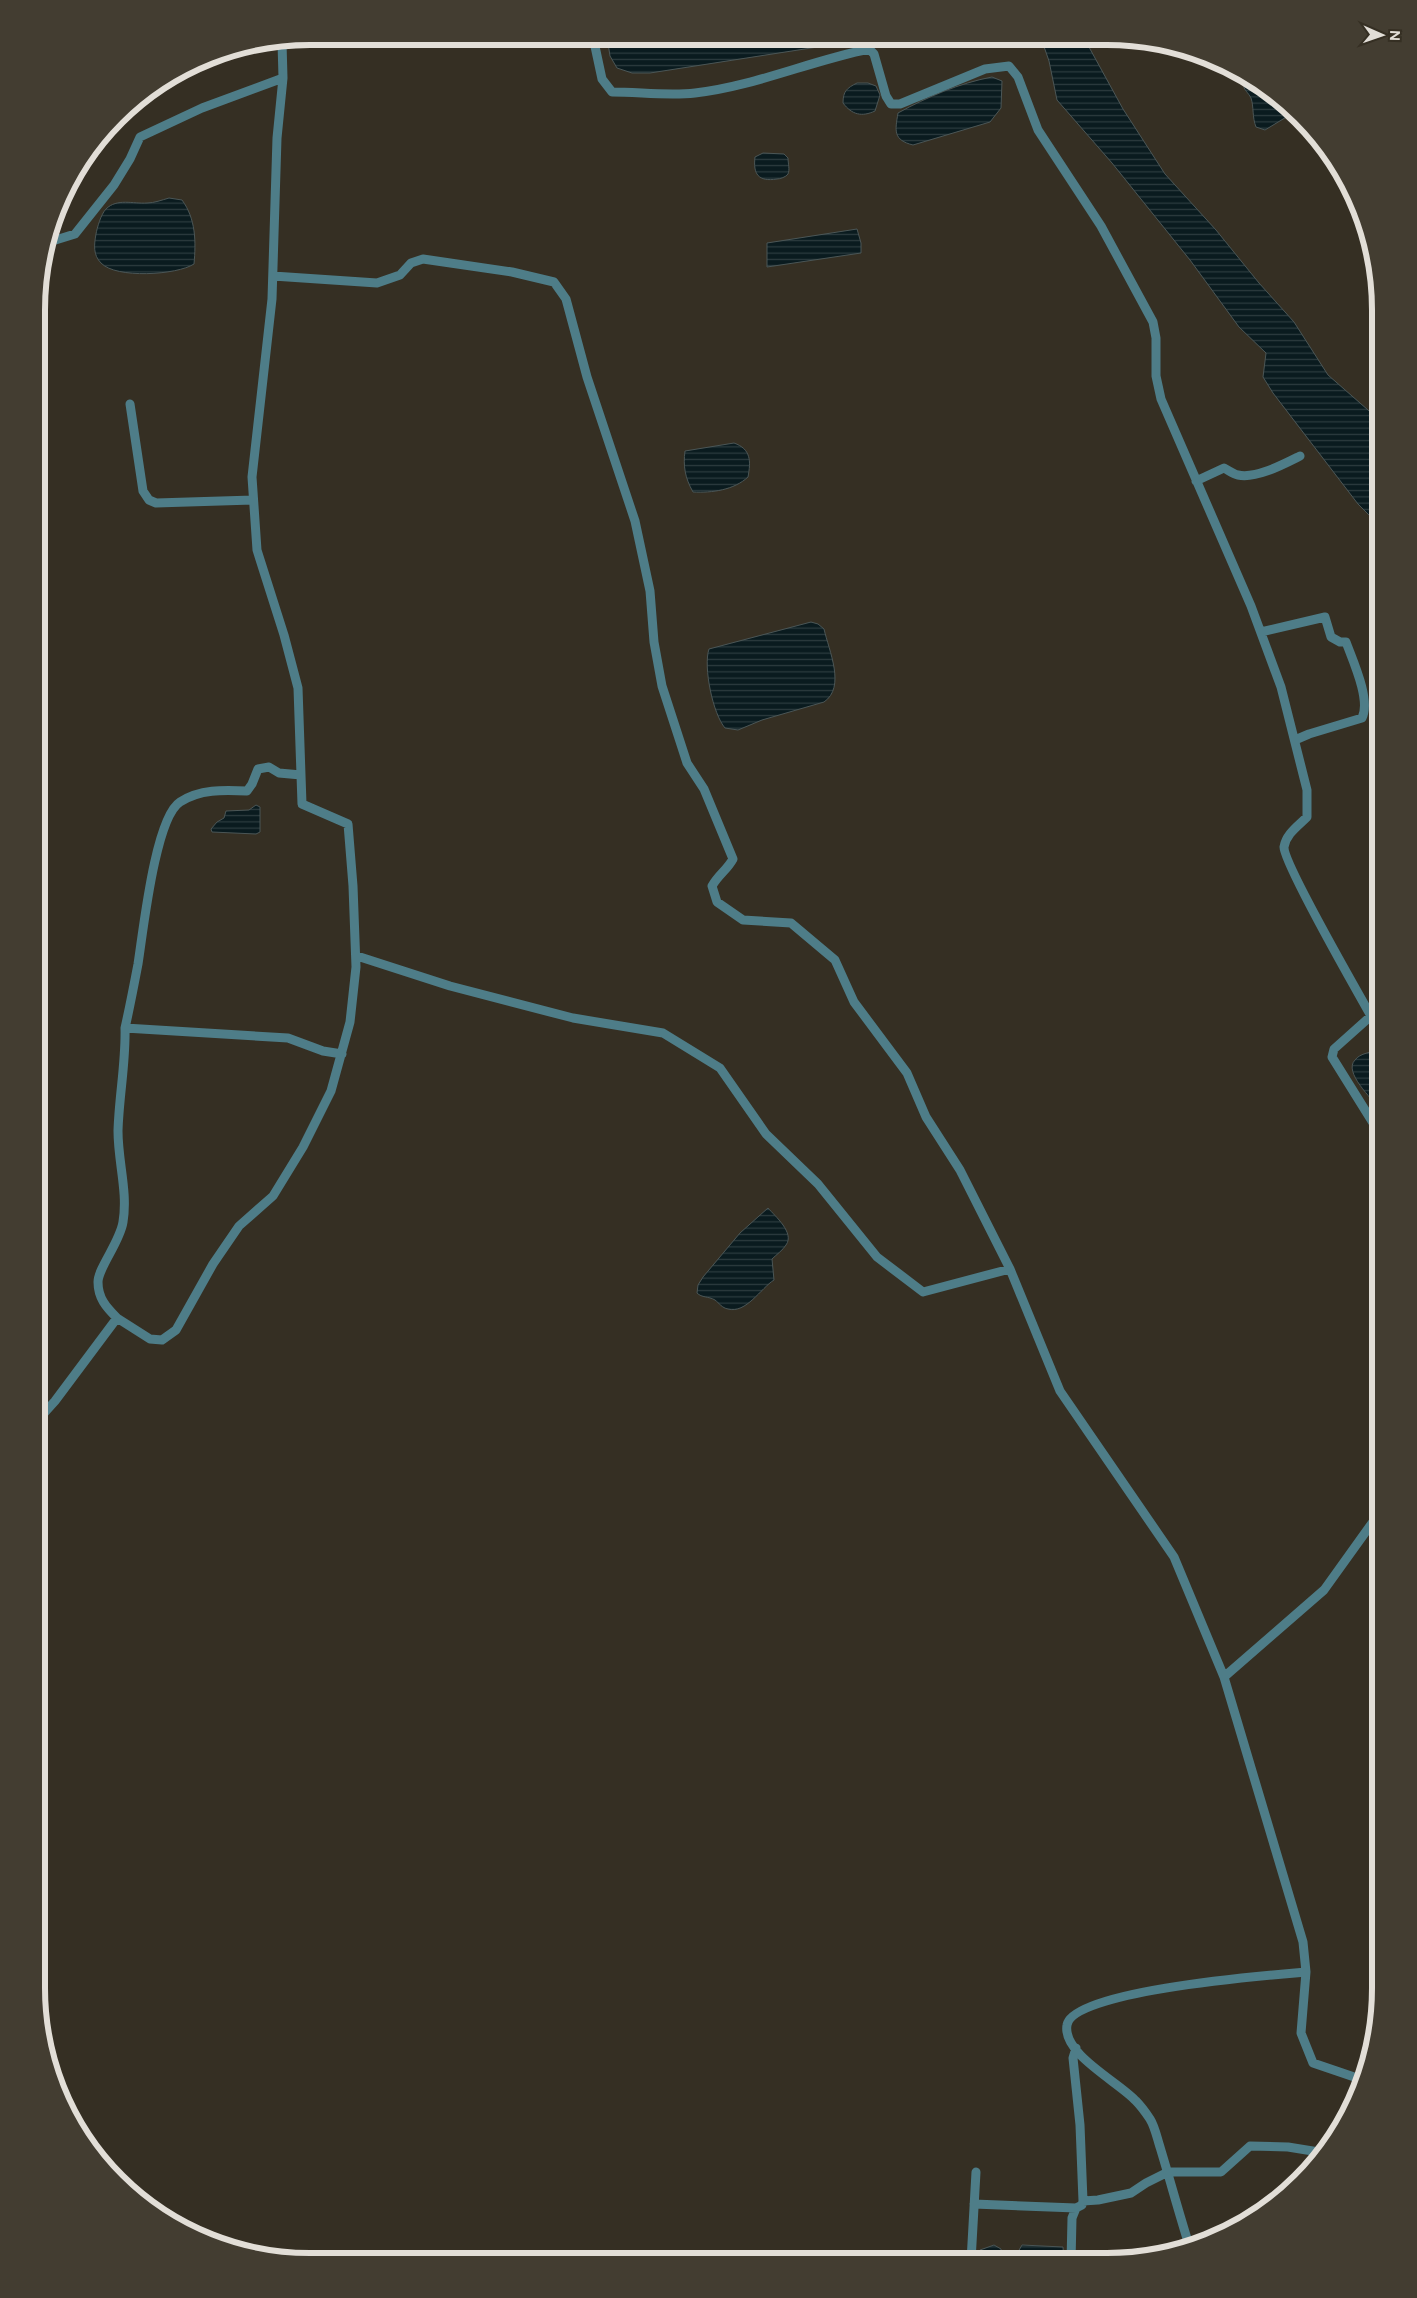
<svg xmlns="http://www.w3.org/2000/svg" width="1417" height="2298" viewBox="0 0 1417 2298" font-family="Figtree,sans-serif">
  <defs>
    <pattern id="water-rules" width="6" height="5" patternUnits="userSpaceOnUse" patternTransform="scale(1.25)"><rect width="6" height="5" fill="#0a1b1f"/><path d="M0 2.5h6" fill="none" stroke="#2d3c3f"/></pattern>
  </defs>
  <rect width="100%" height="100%" fill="#352f23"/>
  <path fill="url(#water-rules)" stroke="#4b5656" d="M 607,37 L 828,38 L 824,46 L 650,73 L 632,73 L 617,68 L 610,56 Z
    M 1041,38 L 1084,38 L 1123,109 L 1165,174 L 1216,230 L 1259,283 L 1294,322 L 1328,375 L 1376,417 L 1381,425 L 1381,527 L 1358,504 L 1273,393 L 1263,377 L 1266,353 L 1239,327 L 1190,260 L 1112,163 L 1057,100 L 1049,61 Z
    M 992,77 L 1002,81 L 1001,108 L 990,122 L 913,145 C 893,140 895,131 898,113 C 927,97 960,83 992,77 Z
    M 1247,78 C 1265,88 1283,95 1288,116 L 1265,130 L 1256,127 C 1252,117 1254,107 1251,98 C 1248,92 1244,91 1243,83 Z
    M 857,83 L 868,83 L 876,86 L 880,95 L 875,111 C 862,117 852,115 843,103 C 843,91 847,88 857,83 Z
    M 763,153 L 784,154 L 788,158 C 788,163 790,170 788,174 C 786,177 780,179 777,179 C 758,182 753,174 755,157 Z
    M 169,198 L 182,200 C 196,219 196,242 194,264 C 177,275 116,279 101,263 C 93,255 94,245 96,234 C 97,228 101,214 106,209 C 117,198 133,204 147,203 C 154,203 162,200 169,198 Z
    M 857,229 L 861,243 L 861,253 L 767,267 L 767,243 Z
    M 734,443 C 751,449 751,461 748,477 C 734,490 712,493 693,492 C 685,478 683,466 685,451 Z
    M 811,622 L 818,624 L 824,629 C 829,651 846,687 824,702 L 762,720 L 738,730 L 725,728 C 713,714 703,667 709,649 Z
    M 256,805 L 260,807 L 260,832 L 256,834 L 212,832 L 211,829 L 217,822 L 224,818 L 226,811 L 249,810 Z
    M 1380,1050 L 1380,1109 C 1372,1099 1343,1072 1355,1060 C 1360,1053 1372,1052 1380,1050 Z
    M 768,1208 C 775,1216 795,1233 786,1245 C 783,1250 776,1255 772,1259 L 774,1280 C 761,1288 746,1314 728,1309 C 722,1308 719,1303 715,1300 C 708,1296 702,1298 697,1293 L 698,1285 L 703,1277 L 740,1233 Z
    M 994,2245 L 1001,2249 L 1002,2261 L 976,2261 L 980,2250 Z
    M 1022,2245 L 1063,2247 L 1064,2262 L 1018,2261 L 1018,2252 Z"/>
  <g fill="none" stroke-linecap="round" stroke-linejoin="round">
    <path stroke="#4e7d88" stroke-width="9" d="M 593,37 L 602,79 L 612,92 C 639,92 668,96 695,93 C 755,86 810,61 869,49 L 874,54 L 886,96 L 891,104 L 900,104 L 985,69 L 1009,66 L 1018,77 L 1038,130 L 1101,226 L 1153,322 L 1156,338 L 1156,376 L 1161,399 L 1251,606 L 1281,687 L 1307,790 L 1307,817 C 1298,826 1286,834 1284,847 C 1283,862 1358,993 1371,1016 L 1380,1023
      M 49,242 L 75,234 L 114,185 L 130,159 L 140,137 L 202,108 L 283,78
      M 273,276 L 377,283 L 400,275 L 411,263 L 423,259 L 512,272 L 554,282 L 566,299 L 587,377 L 635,521 L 650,591 L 654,642 L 662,686 L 687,763 L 704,789 L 733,859 C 727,870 719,874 712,886 L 717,902 L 743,920 L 791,923 L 835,960 L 854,1002 L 907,1073 L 926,1117 L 960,1170 L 1010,1269
      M 130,404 L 143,491 L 149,500 L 156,503 L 253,500
      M 1196,481 L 1224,468 C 1228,470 1233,474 1238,475 C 1256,479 1284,464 1300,456
      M 1261,632 L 1325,617 L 1331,637 L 1340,642 L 1346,642 C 1353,661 1371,700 1362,718 L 1309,734 L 1295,740
      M 301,775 L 279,773 L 269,767 L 258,769 L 252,784 L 247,791 C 223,790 200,789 180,802 C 155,818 143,933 138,964 C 134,985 130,1006 125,1028 L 288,1038 L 323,1051 L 342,1054
      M 357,956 L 450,986 L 573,1018 L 663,1033 L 720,1068 L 766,1134 L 818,1184 L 877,1257 L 923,1292 L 1010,1269 L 1060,1391 L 1174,1557 L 1224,1677 L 1303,1942 L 1306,1972 L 1301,2033 L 1313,2063 L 1363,2080
      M 1371,1016 L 1334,1049 L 1332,1057 L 1380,1134
      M 117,1318 C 106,1307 98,1298 98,1282 C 98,1268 120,1242 123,1222 C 128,1192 118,1162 118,1131 C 119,1096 126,1062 125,1028
      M 37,1421 L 55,1401 L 117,1318 L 150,1339 L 162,1340 L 176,1330 L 213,1264 L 239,1226 L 273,1196 L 303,1147 L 331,1091 L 350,1022 L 356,967 L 353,886 L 348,824 L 302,804 L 298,688 L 284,635 L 257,550 L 252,477 L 272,299 L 277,138 L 283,78 L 282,42
      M 1224,1677 L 1324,1590 L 1380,1512
      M 1168,2172 L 1221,2172 L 1250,2146 L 1288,2147 L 1325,2153
      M 1083,2201 L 1098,2200 L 1131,2193 L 1146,2183 L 1168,2172
      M 974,2204 L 1076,2208
      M 1189,2245 C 1179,2213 1170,2180 1160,2147 C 1157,2138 1155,2127 1150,2119 C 1146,2113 1141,2106 1136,2101 C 1119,2082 1062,2054 1067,2025 C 1072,1990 1273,1975 1306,1972
      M 971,2261 L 976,2172
      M 1071,2262 L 1072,2218 L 1076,2208 L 1082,2205 L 1083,2201 L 1080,2125 L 1073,2058 L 1076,2048"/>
  </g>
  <path d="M0 0H1417V2298H0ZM310 45H1107A265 265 0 0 1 1372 310V1988A265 265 0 0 1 1107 2253H310A265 265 0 0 1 45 1988V310A265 265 0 0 1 310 45Z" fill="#433d31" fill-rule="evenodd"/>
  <path fill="none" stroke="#e2ded7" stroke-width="6" d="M310 45H1107A265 265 0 0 1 1372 310V1988A265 265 0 0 1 1107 2253H310A265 265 0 0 1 45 1988V310A265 265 0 0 1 310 45Z"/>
  <g transform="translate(1382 35) rotate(92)" stroke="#352f23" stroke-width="4" paint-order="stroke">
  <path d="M0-4L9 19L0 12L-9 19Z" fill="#e2ded7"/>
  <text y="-8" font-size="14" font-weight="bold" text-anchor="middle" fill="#e2ded7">N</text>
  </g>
</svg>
